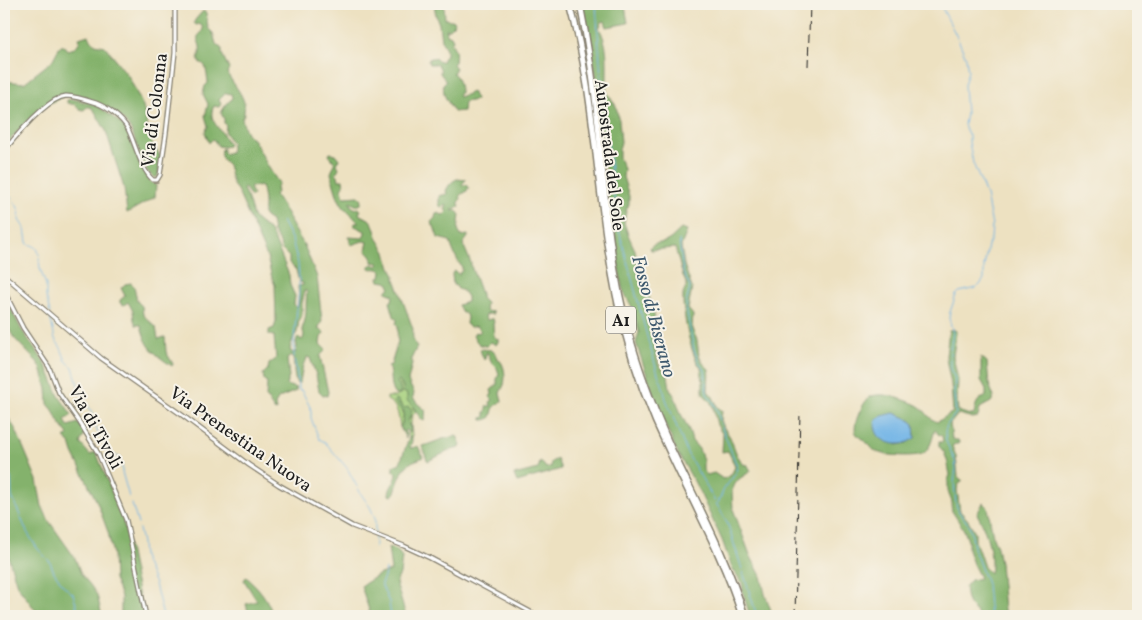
<svg xmlns="http://www.w3.org/2000/svg" width="1142" height="620" viewBox="0 0 1142 620" font-family="Vollkorn,serif">
  <rect width="100%" height="100%" fill="#f7f3e8"/>
  <filter id="ink" filterUnits="userSpaceOnUse"><feTurbulence type="fractalNoise" baseFrequency=".02" numOctaves="2"/><feDisplacementMap in="SourceGraphic" scale="10" xChannelSelector="R" yChannelSelector="G"/><feConvolveMatrix kernelMatrix="1 2 1 2 8 2 1 2 1" color-interpolation-filters="sRGB"/></filter>
  <filter id="wash" filterUnits="userSpaceOnUse"><feTurbulence type="fractalNoise" baseFrequency=".0096" numOctaves="4" result="noise"/><feDisplacementMap in="SourceGraphic" scale="20" xChannelSelector="R" yChannelSelector="G"/><feGaussianBlur stdDeviation="1.12" result="paint"/><feColorMatrix in="noise" values="0 0 0 0 0 0 0 0 0 0 0 0 0 0 0 0 0 1.4 0 .05"/><feComposite in="paint" operator="in"/></filter>
  <g filter="url(#wash)">
    <rect width="100%" height="100%" fill="#ede1c1"/>
    <path fill="#a6d07c" stroke="#61764c" d="M 399,381 L 407,394 L 413,408 L 416,412 L 412,416 C 410,423 412,430 412,438 L 410,437 L 409,438 L 407,431 L 409,433 L 410,427 L 408,422 L 412,411 L 403,408 L 399,401 C 403,409 406,419 400,427 C 398,416 399,406 387,400 L 387,397 L 396,397 L 401,393 L 397,382 Z"/>
    <path fill="#84b26c" stroke="#506744" fill-rule="evenodd" d="M 434,4 L 444,4 L 445,19 L 450,20 L 452,20 L 454,21 L 455,23 L 449,29 L 446,29 L 447,34 L 451,36 L 453,40 L 451,43 C 456,49 456,54 455,62 L 453,64 L 456,68 L 453,73 C 458,77 460,86 460,93 L 458,96 L 459,97 L 468,94 L 471,92 L 473,93 L 474,96 L 476,98 L 476,100 L 464,102 L 463,111 L 454,112 C 452,108 444,97 444,93 C 443,90 444,87 443,84 L 446,81 L 440,73 C 441,69 440,67 437,64 L 429,64 L 428,61 L 430,58 L 435,58 L 439,62 L 442,61 L 446,54 L 446,49 L 441,40 L 439,24 L 436,16 Z
      M 578,4 L 605,4 L 605,5 L 611,7 L 625,6 L 628,23 L 607,27 L 605,21 L 602,22 L 599,28 C 608,44 607,58 607,75 C 607,81 607,86 606,91 L 616,106 L 619,120 L 621,142 L 619,149 L 619,158 L 624,169 L 623,177 L 629,196 L 629,204 L 626,211 L 624,223 L 629,237 L 635,250 L 638,268 L 644,278 L 656,322 L 656,334 L 654,340 L 654,345 L 659,365 L 668,375 L 670,389 L 675,397 L 681,414 L 689,430 L 692,441 L 699,449 L 703,460 L 703,470 L 707,475 L 714,473 L 723,479 L 731,475 L 735,467 L 731,457 L 728,451 L 722,452 L 723,435 L 717,425 L 713,407 L 710,401 L 703,394 L 703,383 L 701,367 C 691,359 682,309 683,296 C 683,292 685,288 687,285 C 681,273 679,260 675,248 L 651,250 L 650,247 C 656,242 661,244 667,241 C 673,238 676,233 681,229 L 687,231 L 681,246 L 684,265 L 692,288 L 688,309 L 693,315 L 692,329 L 697,340 L 699,356 L 703,363 L 709,369 L 708,391 L 713,397 L 717,406 L 722,411 L 721,420 L 724,428 L 730,437 L 737,455 L 744,465 L 747,464 L 751,471 L 739,479 L 735,484 L 732,491 L 733,509 L 750,555 L 761,576 L 765,594 L 773,616 L 750,616 L 743,593 L 742,583 L 732,568 L 722,540 L 700,493 L 694,481 L 678,454 L 658,408 L 636,343 L 639,332 L 634,313 L 631,305 L 624,293 L 622,287 L 611,225 L 596,77 L 589,36 Z
      M 203,11 L 206,13 L 208,28 L 213,33 L 216,44 L 222,49 L 222,54 L 229,69 L 227,73 C 232,82 241,92 244,102 C 245,106 244,110 244,114 L 242,118 C 243,122 244,128 247,133 C 249,136 253,138 255,142 C 263,156 269,170 279,183 L 276,188 L 277,192 L 275,195 L 288,215 L 292,225 L 304,245 L 317,277 L 322,321 L 318,329 L 323,331 L 324,334 L 321,337 L 320,344 L 326,350 L 320,356 L 328,392 L 327,396 L 323,395 L 319,391 L 316,375 L 310,358 L 307,357 L 306,361 L 303,365 L 300,382 L 297,384 C 292,374 296,366 292,355 L 287,359 L 289,377 L 286,385 L 296,388 L 296,391 L 279,398 L 275,404 L 276,411 L 274,410 L 266,397 L 267,383 L 264,380 L 263,374 L 268,369 L 269,364 L 276,359 L 274,336 L 269,335 L 269,330 L 274,328 L 276,322 L 275,285 L 272,278 L 267,257 L 237,190 L 233,185 L 228,165 C 223,160 219,157 221,149 L 223,149 L 223,152 L 225,154 L 230,152 L 232,144 L 225,132 L 226,126 L 224,123 L 224,119 L 221,113 L 226,104 L 231,100 L 232,97 L 231,94 L 226,93 L 219,100 L 221,104 L 219,107 L 214,106 C 208,117 216,125 222,133 C 225,137 226,141 229,144 L 228,146 L 223,147 L 218,146 L 213,139 L 209,143 L 205,132 L 208,126 L 205,116 L 208,104 L 203,94 L 205,86 L 208,83 C 208,80 206,69 205,66 C 204,64 201,63 199,62 L 198,59 C 199,56 201,50 200,46 C 198,39 195,38 202,32 L 203,28 L 200,24 L 196,25 L 194,23 L 195,20 ZM 261,186 C 264,195 265,205 263,214 L 265,217 L 271,221 L 273,232 L 280,243 L 281,249 L 289,257 L 289,263 L 296,270 L 299,282 L 303,283 L 303,285 L 298,286 L 299,298 L 298,307 L 296,307 L 294,304 L 295,296 L 290,285 L 289,275 L 275,241 L 270,231 L 256,220 L 253,216 L 248,199 L 243,189 L 245,188 L 251,197 L 253,195 L 250,187 ZM 305,290 L 307,292 C 305,306 308,315 302,329 C 304,333 305,336 302,340 L 298,337 L 296,342 L 297,348 L 295,353 L 291,352 L 290,348 L 293,339 L 297,332 L 299,320 L 302,315 L 302,304 Z
      M 88,35 L 95,44 L 105,46 L 129,77 L 143,106 L 150,140 L 161,157 L 158,176 L 155,178 C 142,173 137,139 129,127 C 114,106 90,102 67,95 L 46,105 L 25,123 L 4,147 L 4,81 L 24,83 L 52,61 L 60,46 L 64,46 L 67,50 L 75,48 L 80,41 L 79,38 Z
      M 72,99 L 92,104 L 101,108 L 124,126 L 148,178 L 151,182 L 156,185 L 155,197 L 127,213 L 124,188 L 106,131 L 94,110 L 90,107 L 87,107 L 84,110 L 79,109 L 76,105 L 67,103 L 67,100 Z
      M 330,153 L 335,154 L 339,159 L 337,164 L 339,168 L 336,173 L 338,175 L 339,180 L 343,180 L 344,186 L 342,188 L 343,195 L 345,197 L 359,196 L 362,199 L 361,204 C 356,207 354,204 350,202 C 350,206 355,210 359,208 L 361,211 L 359,212 L 360,215 L 369,219 L 373,224 L 378,239 L 386,252 L 388,260 L 395,276 L 395,279 L 413,329 C 412,336 413,341 417,347 L 412,357 L 412,364 L 408,381 L 414,393 L 413,398 C 415,400 416,402 418,404 C 426,411 426,407 425,419 L 424,421 L 421,419 L 411,404 L 407,401 L 407,394 L 403,392 L 403,387 L 399,381 L 397,382 L 400,386 L 401,393 L 398,395 L 395,395 C 388,387 392,376 388,366 L 391,365 L 398,341 L 397,338 L 398,326 L 396,324 L 397,320 L 394,316 L 390,302 L 392,301 L 393,295 L 386,292 L 390,287 L 389,284 L 386,282 L 380,281 L 378,278 L 378,277 L 381,277 L 382,271 C 378,267 373,270 369,268 L 369,266 L 373,264 L 377,266 L 379,264 L 378,263 L 372,262 L 372,257 L 366,250 L 368,242 L 363,241 L 351,245 L 350,243 L 351,240 L 349,239 L 348,237 L 363,238 L 365,233 L 365,231 L 353,225 L 355,223 L 358,223 L 358,222 L 349,212 L 344,208 L 338,198 L 334,185 L 331,173 L 335,163 L 329,155 Z
      M 457,179 L 466,180 L 461,185 L 467,185 L 469,187 L 466,192 L 460,195 L 461,199 L 458,202 L 460,206 L 452,210 L 453,211 L 456,210 L 460,215 L 458,230 L 461,236 L 468,235 L 468,237 L 463,244 L 471,263 L 471,266 L 481,294 L 481,298 L 485,302 L 486,304 L 485,306 L 486,311 L 493,312 L 493,314 L 489,314 L 485,315 L 486,319 L 488,320 L 490,319 L 493,319 L 494,322 L 493,324 L 494,337 L 498,339 L 498,342 L 496,345 L 491,342 L 487,346 C 478,346 477,342 473,335 L 475,332 L 478,333 L 481,331 L 476,326 L 470,327 L 466,324 L 467,317 L 465,313 L 462,313 L 458,305 L 467,302 L 467,297 L 463,291 L 458,289 L 456,286 L 453,285 L 452,274 L 453,272 L 455,271 L 459,275 L 459,273 L 462,271 L 462,267 C 458,263 451,247 450,241 L 438,238 L 434,226 L 432,225 L 431,222 L 435,218 L 436,214 L 439,213 L 442,215 L 445,214 L 447,212 L 445,209 L 447,206 L 446,205 L 441,207 L 439,205 L 439,196 L 447,194 L 446,191 C 448,186 452,181 457,179 Z
      M 131,283 L 134,286 L 137,301 L 142,306 L 143,315 L 156,327 L 158,339 L 165,337 L 166,352 L 173,364 L 172,366 C 154,354 146,347 141,325 L 136,325 L 134,320 L 133,311 L 128,302 L 124,305 L 120,303 L 120,300 L 125,296 L 121,288 L 125,284 Z
      M 4,295 L 21,329 L 43,360 L 48,369 L 59,396 L 72,415 L 65,420 L 68,426 L 78,423 L 85,433 L 80,443 L 90,455 L 96,452 L 123,520 L 143,616 L 121,616 L 121,597 L 114,579 L 113,555 L 108,532 L 97,502 L 73,453 L 70,443 L 64,438 L 68,436 L 67,433 L 57,419 L 53,410 L 48,404 L 47,389 L 41,368 L 38,363 L 14,338 L 4,320 Z
      M 949,330 L 955,330 L 956,331 L 955,342 L 953,356 L 958,380 L 957,399 L 958,411 L 970,415 L 974,415 C 975,410 975,403 980,399 C 982,398 984,398 986,396 L 986,389 L 981,380 L 981,357 L 987,362 L 989,384 L 994,397 L 991,402 L 980,408 L 978,417 L 973,418 L 958,414 L 950,424 L 952,439 L 955,440 L 958,440 L 959,442 L 959,444 L 955,444 L 952,446 L 956,456 L 958,477 L 963,481 L 958,485 L 957,490 L 960,511 L 968,520 L 975,532 L 975,541 L 979,552 L 984,567 L 990,573 C 994,556 986,529 977,514 L 983,503 L 988,508 L 993,537 L 997,547 L 1000,563 L 1004,610 L 1006,616 L 978,616 C 976,610 975,611 971,607 C 966,601 966,594 965,587 L 971,580 L 980,578 L 973,564 L 968,550 L 968,541 L 964,530 L 952,511 L 951,505 L 952,501 L 948,491 L 948,480 L 950,475 L 947,460 L 944,452 L 939,446 L 939,442 L 943,442 L 942,436 L 938,434 L 935,429 C 933,436 931,448 924,453 C 918,458 882,456 875,451 C 872,449 870,445 867,443 C 864,440 858,437 856,433 C 852,426 862,403 869,398 C 874,393 888,395 895,397 C 901,399 915,403 920,407 C 927,412 928,418 937,422 L 953,412 L 951,384 L 947,364 L 946,356 ZM 894,413 L 908,419 L 914,424 L 915,438 L 906,443 L 897,445 Z
      M 481,349 C 489,350 494,348 497,358 C 505,363 506,376 504,385 C 503,388 501,390 500,393 C 500,396 502,398 502,401 C 499,403 494,406 493,410 C 492,411 493,413 492,414 C 491,419 487,420 482,420 L 482,418 L 485,417 L 485,412 L 487,410 L 486,407 L 486,406 L 491,406 L 490,402 L 493,400 L 490,397 L 492,394 L 491,390 L 497,385 L 497,379 L 499,374 L 497,368 L 492,363 L 487,352 L 486,353 L 485,359 L 484,360 L 480,350 Z
      M 397,399 L 403,408 L 409,407 L 412,411 L 408,422 L 411,430 L 410,433 L 406,430 L 404,431 L 406,434 L 406,439 L 400,427 L 402,424 L 404,411 L 401,410 L 394,402 L 394,401 Z
      M 4,411 L 16,430 L 37,480 L 42,506 L 49,521 L 75,558 L 81,574 L 91,586 L 97,595 L 102,616 L 38,616 L 36,611 L 17,585 L 4,543 Z
      M 455,436 L 457,436 L 461,445 L 460,448 L 451,450 L 428,461 L 427,460 L 422,446 C 432,444 441,438 452,437 L 453,438 Z
      M 410,437 L 412,438 L 412,441 L 410,448 L 412,448 L 418,446 L 423,457 C 419,460 413,460 409,464 C 403,467 397,485 395,492 L 392,496 L 389,495 C 389,487 395,483 397,475 L 393,470 L 393,466 L 400,463 L 409,438 Z
      M 557,459 L 561,469 L 517,482 L 514,475 L 538,469 L 540,462 L 543,464 L 546,468 L 551,467 L 551,462 Z
      M 388,547 L 397,550 L 402,557 L 400,574 L 396,583 L 406,616 L 370,616 L 369,610 L 361,586 L 380,574 L 391,571 Z
      M 246,577 C 259,587 269,601 273,616 L 249,616 L 246,604 L 257,601 L 244,580 Z"/>
    <path fill="#71b4e6" stroke="#466881" d="M 894,413 L 908,419 L 914,424 L 915,438 C 910,441 905,444 900,444 C 885,445 872,435 876,420 L 882,416 Z"/>
    <g fill="none" stroke-linecap="round" stroke-linejoin="round">
      <path stroke="#71b4e6" stroke-width="1" d="M 596,4 L 602,92 L 617,223 L 647,336 L 658,374 L 662,384 L 666,399 L 687,453 L 727,522 L 757,616
        M 940,4 L 958,39 L 966,58 L 968,71 L 964,85 L 966,114 L 964,124 L 965,128 L 969,136 L 969,142 L 973,163 L 986,195 L 992,226 L 991,239 L 988,245 L 984,267 L 984,279 L 980,285 L 976,288 L 959,292 L 956,295 L 950,312 L 949,318 L 953,333 L 950,350 L 950,369 L 955,378 L 954,394 L 956,413 L 947,425 L 945,432 L 946,441 L 955,461 L 956,469 L 954,483 L 956,504 L 959,512 L 969,525 L 971,531 L 975,552 L 987,584 L 990,616
        M 4,190 C 12,199 22,207 19,220 L 25,229 L 27,242 L 28,244 C 35,246 38,247 39,255
        M 282,221 L 292,240 L 298,263 L 299,280 L 299,290 L 294,338 L 294,358 L 297,374 L 298,387 L 299,390 L 302,391 L 310,407 L 311,411 L 311,418 L 319,439 L 325,442 L 347,468 L 361,494 L 370,507 L 375,518 L 375,533
        M 679,240 L 683,272 L 690,287 L 686,304 L 687,313 L 694,350 L 699,362 L 705,370 L 707,394 L 712,400 L 717,410 L 722,428 L 737,466 L 736,473 L 724,489 L 718,503
        M 39,258 L 40,269 L 46,285 L 46,297 L 50,313
        M 50,317 L 55,339 L 61,348 L 66,361 L 73,367 L 79,388 L 92,413 L 94,423 L 100,437
        M 106,446 L 113,454 L 120,458 L 122,464 L 122,472 L 129,497
        M 4,467 L 11,478 L 12,497 L 27,532 L 37,548 L 50,562 L 54,572 L 63,585 L 73,594 L 78,611 L 83,616
        M 132,504 L 138,524
        M 139,529 L 142,543 L 143,557 L 155,584 L 163,616
        M 375,548 L 375,537
        M 386,569 L 384,577 L 382,581 L 382,586 L 389,602 L 391,616"/>
    </g>
  </g>
  <g filter="url(#ink)">
    <g fill="none" stroke-linecap="round" stroke-linejoin="round">
      <g stroke="#847e6e" stroke-width="5.5">
        <path id="secondary" d="M 4,151 C 16,136 47,98 66,96 C 75,96 87,100 96,103 C 107,107 122,118 128,129 C 135,143 141,170 153,180 L 157,180 L 160,175 L 166,134 L 175,53 L 175,10 L 176,4
          M 4,275 L 101,358 L 182,415 L 249,465 L 279,485 L 352,526 L 404,546 L 430,558 L 538,616
          M 4,291 L 23,328 L 49,367 L 59,393 L 80,423 L 98,453 L 126,520 L 146,616"/>
      </g>
      <g stroke="#847e6e" stroke-width="8">
        <path id="highway" d="M 570,4 C 599,109 596,220 623,325 C 634,369 650,412 670,453 C 695,507 724,559 742,616
          M 580,4 C 588,44 594,83 598,124 C 605,191 609,260 627,326 C 638,368 654,410 672,450 C 698,505 727,558 745,616"/>
      </g>
      <use href="#secondary" stroke="#fff" stroke-width="3"/>
      <use href="#highway" stroke="#fff" stroke-width="5"/>
      <path stroke="#1c1c1c" stroke-width="1" stroke-dasharray="8 4" stroke-linecap="butt" d="M 808,66 L 810,4
        M 795,616 L 800,412"/>
    </g>
  </g>
  <g text-anchor="middle" stroke-width="4" stroke-linejoin="round" paint-order="stroke">
    <rect fill="#f7f3e8" stroke="#5e5c59" stroke-width="1" x="606" y="306.5" width="30" height="27" rx="4"/>
    <g font-size="16" font-weight="bold" fill="#1c1c1c">
      <text x="621" y="326">A1</text>
    </g>
    <g font-size="18" fill="#1c1c1c" stroke="#f7f3e8">
      <text transform="translate(154 110) rotate(-83)" y="6">Via di Colonna</text>
      <text transform="translate(610 155) rotate(83)" y="6">Autostrada del Sole</text>
      <text transform="translate(96 427) rotate(61)" y="6">Via di Tivoli</text>
      <text transform="translate(241 439) rotate(35)" y="6">Via Prenestina Nuova</text>
    </g>
    <g font-size="19" font-style="italic" fill="#3e596d" stroke="#f7f3e8">
      <text transform="translate(655 316) rotate(75)" y="7">Fosso di Biserano</text>
    </g>
  </g>
  <rect width="1142" height="620" fill="none" stroke="#f7f3e8" stroke-width="20"/>
</svg>
